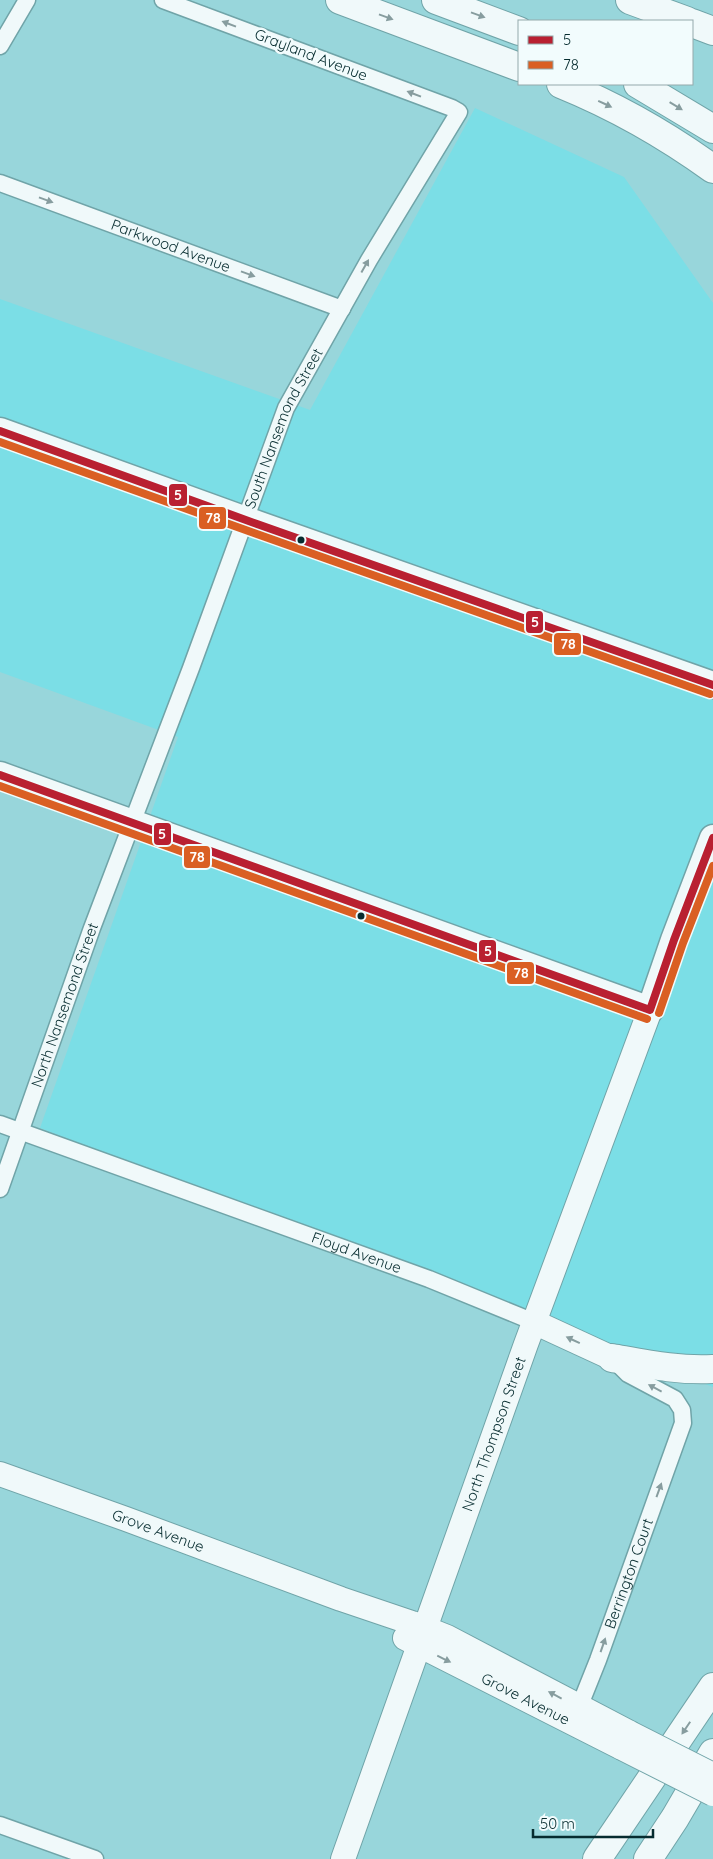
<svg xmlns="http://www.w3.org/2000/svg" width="713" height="1859" viewBox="0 0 713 1859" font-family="Quicksand,sans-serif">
  <rect width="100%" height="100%" fill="#98d6db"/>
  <path fill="#7bdee6" d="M 475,108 L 624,177 L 713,303 L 713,1387 L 40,1128 L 178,737 L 0,672 L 0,299 L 310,410 Z"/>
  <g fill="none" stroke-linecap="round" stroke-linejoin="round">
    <g stroke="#70a4a8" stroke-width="19">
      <g id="minor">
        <path d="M 0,46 L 27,0"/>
        <path id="s1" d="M 0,183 L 342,309"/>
        <path id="s2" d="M 0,1124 L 429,1279 L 534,1322"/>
        <path id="s3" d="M 0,1189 L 92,928 L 191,668 L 286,408 L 369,260 L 459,112 L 452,108 L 163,0"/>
        <path id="s4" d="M 576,1715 L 598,1660 L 683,1423 L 682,1410 L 675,1399 L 628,1374 L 616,1362"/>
        <path d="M 0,1825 L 95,1859"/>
      </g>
    </g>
    <g stroke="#70a4a8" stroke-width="26">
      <g id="secondary">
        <path d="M 534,1322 L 612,1358"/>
        <path id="s5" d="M 0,1474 L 126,1519 L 341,1599 L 412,1623 L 447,1637 L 630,1733"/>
        <path id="s6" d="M 405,1638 L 622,1748"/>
        <path id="s7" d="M 343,1859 L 526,1344 L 650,1010"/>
      </g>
    </g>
    <g stroke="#70a4a8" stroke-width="29">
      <path id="primary" d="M 0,431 L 257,524 L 713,685
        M 0,775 L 650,1010 L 674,940 L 713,838"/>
    </g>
    <g stroke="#70a4a8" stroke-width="30">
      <path id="motorway" d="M 340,0 L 519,67
        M 436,0 L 519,31
        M 630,0 L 687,21
        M 692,23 L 713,31
        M 561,84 C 615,106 666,135 713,169
        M 638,84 L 713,129
        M 612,1358 C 646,1364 679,1371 713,1369
        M 597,1859 L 713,1687
        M 648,1859 L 675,1818 L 713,1753"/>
    </g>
    <use href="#minor" stroke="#f0f9fa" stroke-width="16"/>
    <use href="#secondary" stroke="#f0f9fa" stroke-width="24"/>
    <use href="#primary" stroke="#f0f9fa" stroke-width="26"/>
    <use href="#motorway" stroke="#f0f9fa" stroke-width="28"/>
    <g stroke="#70a4a8" stroke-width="26" stroke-linecap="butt">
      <path id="secondary-bridge" d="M 630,1733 L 713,1775
        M 622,1748 L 713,1794"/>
    </g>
    <use href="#secondary-bridge" stroke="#f0f9fa" stroke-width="24"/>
    <g stroke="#f2fcfd" stroke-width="11">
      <path id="bus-1" d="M 0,431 L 257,524 L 713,685
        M 0,775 L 650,1010
        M 650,1010 L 674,940 L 713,838"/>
    </g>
    <g stroke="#f2fcfd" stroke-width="11">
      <path id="bus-2" d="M 0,442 L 254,533 L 710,694
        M 0,786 L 647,1019
        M 659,1013 L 683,943 L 713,866"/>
    </g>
    <use href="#bus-1" stroke="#b92031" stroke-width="8"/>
    <use href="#bus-2" stroke="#da5f23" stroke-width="8"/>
  </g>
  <defs><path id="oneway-solid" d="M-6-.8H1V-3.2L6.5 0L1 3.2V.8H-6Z" transform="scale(1.25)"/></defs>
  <g fill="#879d9f">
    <use href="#oneway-solid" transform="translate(478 15) rotate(20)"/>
    <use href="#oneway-solid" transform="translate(386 17) rotate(20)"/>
    <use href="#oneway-solid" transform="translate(229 24) rotate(-159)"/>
    <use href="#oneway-solid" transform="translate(414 94) rotate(-159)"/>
    <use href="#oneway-solid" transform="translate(605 104) rotate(25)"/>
    <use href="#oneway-solid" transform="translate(676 106) rotate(31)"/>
    <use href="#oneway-solid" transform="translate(46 200) rotate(20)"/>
    <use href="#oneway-solid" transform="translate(365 266) rotate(-61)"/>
    <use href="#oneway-solid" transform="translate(248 274) rotate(20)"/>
    <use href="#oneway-solid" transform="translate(573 1340) rotate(-155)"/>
    <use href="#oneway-solid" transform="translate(655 1388) rotate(-152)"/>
    <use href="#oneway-solid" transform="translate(659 1490) rotate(-70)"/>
    <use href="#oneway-solid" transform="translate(603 1645) rotate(-71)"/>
    <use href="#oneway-solid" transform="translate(444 1659) rotate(26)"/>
    <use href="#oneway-solid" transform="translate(555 1695) rotate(-152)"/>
    <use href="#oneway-solid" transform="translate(686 1728) rotate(124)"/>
  </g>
  <g fill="#062c2f" stroke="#f2fcfd" stroke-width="2">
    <circle cx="301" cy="540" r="4.5"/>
    <circle cx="361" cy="916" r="4.5"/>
  </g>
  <g text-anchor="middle" stroke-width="5" stroke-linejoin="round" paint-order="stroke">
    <g font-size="15" fill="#062c2f" stroke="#f2fcfd">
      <text transform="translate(311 55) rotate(21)" y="5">Grayland Avenue</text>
      <text dy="5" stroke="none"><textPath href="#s1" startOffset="182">Parkwood Avenue</textPath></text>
      <text dy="5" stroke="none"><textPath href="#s3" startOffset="812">South Nansemond Street</textPath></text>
      <text dy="5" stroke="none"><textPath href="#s3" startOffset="195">North Nansemond Street</textPath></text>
      <text dy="5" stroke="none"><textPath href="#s2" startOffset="379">Floyd Avenue</textPath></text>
      <text dy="5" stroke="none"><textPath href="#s7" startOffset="451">North Thompson Street</textPath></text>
      <text dy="5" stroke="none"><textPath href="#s5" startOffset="168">Grove Avenue</textPath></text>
      <text dy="5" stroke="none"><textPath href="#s4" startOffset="151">Berrington Court</textPath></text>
      <text dy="5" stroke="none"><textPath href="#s6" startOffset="135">Grove Avenue</textPath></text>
    </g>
  </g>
  <g stroke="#f2fcfd" stroke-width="2">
    <rect x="168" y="483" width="20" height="24" rx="5" fill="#b92031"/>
    <rect x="198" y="506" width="29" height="24" rx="5" fill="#da5f23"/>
    <rect x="525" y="610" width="19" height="24" rx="5" fill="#b92031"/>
    <rect x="553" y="632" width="29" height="24" rx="5" fill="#da5f23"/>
    <rect x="153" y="822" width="19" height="24" rx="5" fill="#b92031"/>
    <rect x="183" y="845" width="28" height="24" rx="5" fill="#da5f23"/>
    <rect x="478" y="939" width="19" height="24" rx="5" fill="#b92031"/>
    <rect x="506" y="961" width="29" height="24" rx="5" fill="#da5f23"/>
  </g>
  <g font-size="14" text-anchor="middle" font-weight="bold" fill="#fff">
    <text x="178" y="500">5</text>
    <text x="213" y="523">78</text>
    <text x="535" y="627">5</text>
    <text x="568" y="649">78</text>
    <text x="162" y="839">5</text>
    <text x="197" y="862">78</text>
    <text x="488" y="956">5</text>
    <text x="521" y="978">78</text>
  </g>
  <rect x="518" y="20" width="175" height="65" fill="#f2fcfd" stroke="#94a9ab"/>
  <rect x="528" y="36" width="25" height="8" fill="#b92031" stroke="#94a9ab"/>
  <text x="563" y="45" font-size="15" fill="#062c2f">5</text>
  <rect x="528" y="61" width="25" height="8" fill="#da5f23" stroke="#94a9ab"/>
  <text x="563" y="70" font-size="15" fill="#062c2f">78</text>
  <path d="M533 1829v8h120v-8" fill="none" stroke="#062c2f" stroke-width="2.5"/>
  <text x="540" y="1829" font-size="15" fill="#062c2f" stroke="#f2fcfd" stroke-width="4" paint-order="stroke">50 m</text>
</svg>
